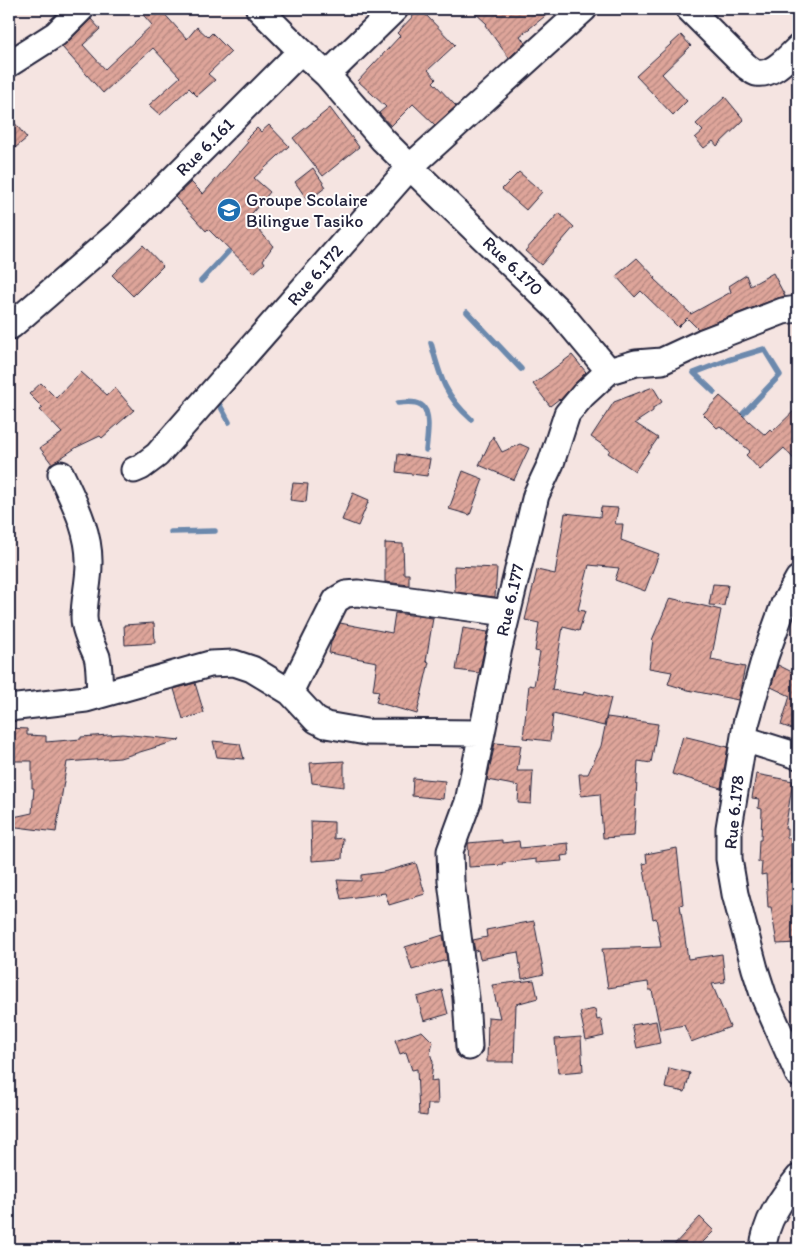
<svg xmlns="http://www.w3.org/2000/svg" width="807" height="1258" viewBox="0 0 807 1258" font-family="Itim,sans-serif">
  <defs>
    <pattern id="building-hatch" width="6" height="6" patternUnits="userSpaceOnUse" patternTransform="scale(1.25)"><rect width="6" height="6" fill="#dea59a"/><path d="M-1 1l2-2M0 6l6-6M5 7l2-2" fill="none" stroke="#b4867f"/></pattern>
  </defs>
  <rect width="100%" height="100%" fill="#f5e4e1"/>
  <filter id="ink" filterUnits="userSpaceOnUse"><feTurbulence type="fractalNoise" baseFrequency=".02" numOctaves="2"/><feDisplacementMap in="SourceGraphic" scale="10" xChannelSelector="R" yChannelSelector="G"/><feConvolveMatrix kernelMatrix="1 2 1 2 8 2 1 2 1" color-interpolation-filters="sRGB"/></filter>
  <g filter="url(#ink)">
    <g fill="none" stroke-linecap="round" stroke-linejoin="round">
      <path stroke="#6c89ad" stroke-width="5.5" d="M 201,281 L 228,252
        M 467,312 L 521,369
        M 431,343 C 440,376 444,395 471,419
        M 714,392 L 694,373 L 728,360 L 764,349 L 780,375 L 742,415
        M 216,398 L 229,422
        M 398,403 C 405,402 415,401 421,405 C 432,411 427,440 426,450
        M 171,532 L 215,531"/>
    </g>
    <path fill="url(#building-hatch)" stroke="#22223b" d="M 138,9 L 160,9 L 187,39 L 197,27 L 208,37 L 212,33 L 231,52 L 208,74 L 215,80 L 197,96 L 189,88 L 160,115 L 149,105 L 180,77 L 153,48 L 103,93 L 62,47 L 91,19 L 100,29 L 83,45 L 105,69 L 152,25 Z
      M 471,9 L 554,9 L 520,36 L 525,43 L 509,58 L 485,25 L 487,24 Z
      M 416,13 L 425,14 L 455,45 L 428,70 L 436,79 L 433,82 L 456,106 L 435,125 L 413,104 L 391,126 L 379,113 L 386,107 L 358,81 L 400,36 L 397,33 Z
      M 681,35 L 691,46 L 662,74 L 687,101 L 673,115 L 636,76 Z
      M 725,97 L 744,120 L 717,146 L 713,141 L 704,148 L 695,138 L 703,131 L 696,124 Z
      M 330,108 L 359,147 L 323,176 L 293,138 Z
      M 9,116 L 27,138 L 9,153 Z
      M 269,125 L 289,146 L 254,178 L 270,192 L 248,218 L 273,246 L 263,260 L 265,263 L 254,273 L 217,237 L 217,238 L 208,229 L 206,231 L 175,197 L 191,182 L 203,194 L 248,142 L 245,140 L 257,128 L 261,132 Z
      M 313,168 L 326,187 L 308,201 L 295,182 Z
      M 519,172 L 542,192 L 526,210 L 502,189 Z
      M 559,213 L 574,227 L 541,265 L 525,251 Z
      M 143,245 L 163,266 L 133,296 L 112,275 Z
      M 637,258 L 656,278 L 654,279 L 691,314 L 731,292 L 729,286 L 746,275 L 750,286 L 773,273 L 785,296 L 778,298 L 698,329 L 687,318 L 678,327 L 641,291 L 635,297 L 616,276 Z
      M 572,355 L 586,372 L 560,400 L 559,399 L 550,406 L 533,384 Z
      M 81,372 L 107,395 L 115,388 L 134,410 L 102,438 L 100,436 L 77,447 L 52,464 L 40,448 L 62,433 L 40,410 L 43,408 L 29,394 L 41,383 L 56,398 Z
      M 653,387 L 662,402 L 653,408 L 653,411 L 635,423 L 658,438 L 635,471 L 608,453 L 610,450 L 591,437 L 614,402 Z
      M 720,396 L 765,435 L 770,430 L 772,432 L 798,407 L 798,464 L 784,448 L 760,470 L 746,455 L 750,451 L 720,426 L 717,428 L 703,414 Z
      M 493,436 L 502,452 L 520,444 L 529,448 L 514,480 L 479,465 Z
      M 398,454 L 430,459 L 427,476 L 396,472 Z
      M 463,471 L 483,479 L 470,515 L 449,509 Z
      M 293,483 L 308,484 L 306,502 L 290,500 Z
      M 353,493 L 369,500 L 358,526 L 342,520 Z
      M 601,507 L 618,508 L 615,524 L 623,524 L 621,540 L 659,554 L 645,591 L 615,580 L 619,568 L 589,565 L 578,610 L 585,611 L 579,631 L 563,627 L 552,690 L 583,695 L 584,691 L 611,698 L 604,726 L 553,714 L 550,741 L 523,738 L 529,685 L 534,686 L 540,652 L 535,651 L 539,623 L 525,620 L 537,570 L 555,574 L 565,513 L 600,517 Z
      M 385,543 L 403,544 L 404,574 L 409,574 L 409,585 L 385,582 Z
      M 454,566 L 497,568 L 495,597 L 455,592 Z
      M 713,584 L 728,585 L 724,606 L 709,605 Z
      M 670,598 L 721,610 L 711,660 L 745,667 L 738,700 L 688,690 L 668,684 L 672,672 L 649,668 L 653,640 L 652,640 Z
      M 395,613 L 433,618 L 426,661 L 429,662 L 417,714 L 376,702 L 379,691 L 373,690 L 377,662 L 329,653 L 331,642 L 340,623 L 392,633 Z
      M 154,623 L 155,643 L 125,645 L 124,625 Z
      M 463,628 L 488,632 L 479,673 L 456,670 Z
      M 778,665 L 798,675 L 798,731 L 781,725 L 790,696 L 771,687 Z
      M 195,683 L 204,713 L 183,719 L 174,689 Z
      M 607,717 L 658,724 L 651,763 L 638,761 L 634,836 L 603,838 L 600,794 L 581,796 L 579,774 L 588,774 L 601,746 Z
      M 9,728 L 27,729 L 27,735 L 46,736 L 46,742 L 81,739 L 81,737 L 122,734 L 180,740 L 120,758 L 67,762 L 56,832 L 9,826 L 9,818 L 32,813 L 34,788 L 32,788 L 32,761 L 9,761 Z
      M 683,736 L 728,747 L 721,788 L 672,774 Z
      M 213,741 L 240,744 L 244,759 L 217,757 Z
      M 495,743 L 521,745 L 517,771 L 533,771 L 531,804 L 518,803 L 519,786 L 487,780 Z
      M 344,761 L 344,787 L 312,783 L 310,763 Z
      M 756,774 L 793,781 L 785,829 L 787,829 L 787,838 L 791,838 L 793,886 L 798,885 L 798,943 L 777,944 L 771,907 L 768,907 L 766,874 L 761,875 L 762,862 L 758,862 L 759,840 L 761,840 L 762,809 L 758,808 L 759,799 L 752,798 Z
      M 413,778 L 445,781 L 443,799 L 412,796 Z
      M 311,821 L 334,822 L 334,839 L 343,838 L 342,859 L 312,861 Z
      M 502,840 L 502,843 L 519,841 L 520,848 L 568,843 L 569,855 L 561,856 L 562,861 L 536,863 L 536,859 L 503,863 L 504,865 L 469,867 L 468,843 Z
      M 677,848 L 683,904 L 680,905 L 688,959 L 722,954 L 725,982 L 712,984 L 730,1027 L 691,1042 L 684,1025 L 660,1030 L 652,990 L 649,990 L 648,982 L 608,988 L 602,949 L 661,947 L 656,918 L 653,919 L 643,864 L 647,863 L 646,854 Z
      M 416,863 L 425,894 L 389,905 L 385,893 L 341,899 L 337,880 L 361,881 L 361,875 L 383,872 Z
      M 534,921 L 544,974 L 522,979 L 518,952 L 480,959 L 478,950 L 475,951 L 473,940 L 487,937 L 486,930 Z
      M 443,935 L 447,960 L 412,970 L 405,947 Z
      M 534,980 L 538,998 L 516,1004 L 514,1062 L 487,1062 L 488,1017 L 500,1018 L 492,985 Z
      M 442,990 L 448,1014 L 424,1021 L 417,997 Z
      M 595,1009 L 597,1020 L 601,1019 L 604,1036 L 586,1040 L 580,1012 Z
      M 656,1021 L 660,1043 L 637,1048 L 632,1025 Z
      M 422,1031 L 433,1042 L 430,1053 L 433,1062 L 431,1081 L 437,1080 L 438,1104 L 428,1104 L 427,1116 L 419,1115 L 417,1069 L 412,1070 L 406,1052 L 400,1054 L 395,1040 Z
      M 581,1037 L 583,1071 L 558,1073 L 555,1039 Z
      M 669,1068 L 690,1073 L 685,1092 L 665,1088 Z
      M 700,1217 L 714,1231 L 696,1249 L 670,1249 Z"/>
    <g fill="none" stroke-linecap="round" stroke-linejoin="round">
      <g stroke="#22223b" stroke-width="29">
        <path id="minor" d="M 259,9 L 301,51
          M 584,9 L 410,167 L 559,311 L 609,371
          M 689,9 L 746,66 C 749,68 753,72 756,73 C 773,76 788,57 798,48
          M 9,64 L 56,34 L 81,9
          M 9,326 L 11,326 L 122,230 L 301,51 L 327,75 L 395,9
          M 134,470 L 141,467 L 157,455 L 410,167 L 383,140 L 327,75
          M 61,474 C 74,502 90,532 89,564 C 89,582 84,600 84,617 C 84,631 92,644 97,657 C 100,669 99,683 100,695
          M 798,579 L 784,604 L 765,657 L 746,724 L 729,828 L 729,859 L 735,894 L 755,969 L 764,997 L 798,1074
          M 290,692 L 336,600 L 346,594 L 358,593 L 507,613
          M 9,708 L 86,699 L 210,664 L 234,663 L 252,669 L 290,692 L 316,720 L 326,725 L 366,732 L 481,733
          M 744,739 L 798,756
          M 469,1047 L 466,998 L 451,881 L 450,851 L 468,802 L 499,648 L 536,495 L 551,463 L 567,414 L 583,395 L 609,371 L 636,363 L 662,361 L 703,342 L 783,311 L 798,309
          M 763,1249 C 765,1221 781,1199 798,1178"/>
      </g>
      <use href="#minor" stroke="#fff" stroke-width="25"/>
    </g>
  </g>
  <defs>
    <g id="school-disc" transform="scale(1.25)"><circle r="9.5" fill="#1f6fb2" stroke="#fff"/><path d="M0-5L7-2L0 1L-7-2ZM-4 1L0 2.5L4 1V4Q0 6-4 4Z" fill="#fff"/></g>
  </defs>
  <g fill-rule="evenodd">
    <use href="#school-disc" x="229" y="210"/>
  </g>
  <g text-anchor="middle" stroke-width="4" stroke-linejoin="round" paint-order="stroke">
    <g font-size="18" fill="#22223b" stroke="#fff">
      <text transform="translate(205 147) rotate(-45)" y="6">Rue 6.161</text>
      <text transform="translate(513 266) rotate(44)" y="6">Rue 6.170</text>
      <text transform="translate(315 275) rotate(-49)" y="6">Rue 6.172</text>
      <text transform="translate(510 600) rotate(-77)" y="6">Rue 6.177</text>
      <text transform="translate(734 812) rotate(-84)" y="6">Rue 6.178</text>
    </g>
    <g font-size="18" fill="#22223b" stroke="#fff" text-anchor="start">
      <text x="246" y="206">Groupe Scolaire<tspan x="246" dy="21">Bilingue Tasiko</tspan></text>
    </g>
  </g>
  <rect width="807" height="1258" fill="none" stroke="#fff" stroke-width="30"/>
  <rect x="15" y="15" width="777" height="1228" fill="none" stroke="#22223b" stroke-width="2" filter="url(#ink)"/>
</svg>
